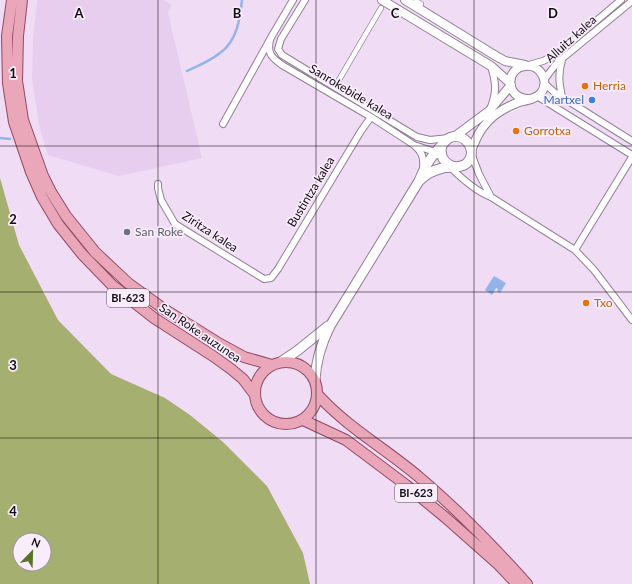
<svg xmlns="http://www.w3.org/2000/svg" width="632" height="584" viewBox="0 0 632 584" font-family="Lato,sans-serif">
  <rect width="100%" height="100%" fill="#f0dcf5"/>
  <path fill="#e7ceee" d="M 37,0 L 163,0 L 172,5 L 168,13 L 202,158 L 119,176 L 48,155 L 39,125 L 32,78 L 33,39 Z"/>
  <path fill="#a5af70" fill-rule="evenodd" d="M 0,178 L 19,245 L 58,320 L 111,374 L 165,398 L 190,415 L 223,442 L 267,486 L 303,553 L 310,584 L 0,584 ZM 20,540 L 44,540 L 44,564 L 20,564 Z"/>
  <path fill="#93b4e9" d="M 494,276 L 506,283 L 500,293 L 497,291 L 498,289 L 496,288 L 492,295 L 485,290 Z"/>
  <g fill="none" stroke-linecap="round" stroke-linejoin="round">
    <path stroke="#93b4e9" stroke-width="2.5" d="M 187,71 C 198,66 210,61 220,53 C 237,41 240,19 242,0
      M 0,138 L 10,139"/>
    <g stroke="#938097" stroke-width="6">
      <path id="pedestrian" d="M 417,0 L 416,1 L 421,4
        M 336,85 L 381,8"/>
    </g>
    <g stroke="#938097" stroke-width="8">
      <path id="minor" d="M 305,0 L 281,39 L 278,49 L 282,55 L 417,137 L 430,140 L 449,138
        M 270,40 C 267,53 271,57 282,65 L 371,117 L 414,145 L 435,152 L 438,155
        M 562,60 C 558,75 559,82 562,97
        M 529,65 L 543,61 L 557,54 L 621,0
        M 491,66 C 496,84 497,90 491,107
        M 544,80 L 553,68 L 558,62 L 632,1
        M 545,84 L 554,92 L 632,141
        M 537,96 L 632,155
        M 223,124 L 273,34 L 293,0
        M 415,146 C 422,152 424,158 423,168
        M 471,153 L 479,174 L 491,197
        M 449,166 C 461,178 475,191 491,197 L 575,250 L 594,270 L 632,320
        M 158,184 L 158,188 L 161,200 L 175,224 L 264,279 L 271,278 L 278,269 L 361,131 L 371,117
        M 575,250 L 632,157"/>
    </g>
    <g stroke="#938097" stroke-width="10">
      <path id="tertiary" d="M 382,0 L 491,66 L 510,83
        M 405,0 L 496,56 L 505,61 L 525,65
        M 454,137 L 489,111 L 511,85
        M 471,150 C 475,142 478,133 484,126 C 492,115 506,107 519,102 C 527,100 536,99 541,93 C 550,81 540,64 525,66 C 505,68 505,98 528,99"/>
    </g>
    <g stroke="#938097" stroke-width="11">
      <path id="secondary" d="M 442,145 C 439,156 444,164 455,167
        M 279,363 L 297,351 L 328,326
        M 315,380 C 316,360 321,344 330,326 L 419,181 C 423,171 428,160 436,152 C 438,149 440,147 442,145 C 444,143 446,140 449,138 C 464,131 479,150 467,163 C 461,169 451,166 443,168 C 433,170 426,174 419,181"/>
    </g>
    <g stroke="#944b61" stroke-width="12">
      <path id="primary" d="M 12,0 L 7,36 L 8,83 L 14,122 L 31,172 L 42,197 L 58,224 L 82,254 L 112,285 L 154,318 L 213,356 L 231,369 L 243,379 L 255,395
        M 22,0 L 18,36 L 17,81 L 23,120 L 43,176 L 51,192 L 66,216 L 95,252 L 128,283 L 164,309 L 220,344 L 244,357 L 272,365
        M255 393a31 31 0 1 1 62 0a31 31 0 1 1-62 0Z
        M 318,395 C 347,427 386,449 419,477 C 458,510 493,546 527,584
        M 303,420 L 346,440 L 406,485 L 446,518 L 499,565 L 517,584"/>
    </g>
    <use href="#pedestrian" stroke="#fff" stroke-width="4.5"/>
    <use href="#minor" stroke="#fff" stroke-width="6"/>
    <use href="#tertiary" stroke="#fff" stroke-width="8"/>
    <use href="#secondary" stroke="#fff" stroke-width="9"/>
    <use href="#primary" stroke="#e9a7b9" stroke-width="10"/>
  </g>
  <path fill="none" stroke="#120b13" stroke-width="1" stroke-opacity="0.55" d="M 158,0 L 158,584M 316,0 L 316,584M 474,0 L 474,584M 0,146 L 632,146M 0,292 L 632,292M 0,438 L 632,438"/>
  <g fill="#e8710a" stroke="#f9edfc" stroke-width="1.5">
    <circle cx="585" cy="86" r="4"/>
    <circle cx="516" cy="131" r="4"/>
    <circle cx="586" cy="303" r="4"/>
  </g>
  <circle fill="#3f7fe0" stroke="#f9edfc" stroke-width="1.5" cx="592" cy="100" r="4"/>
  <circle fill="#6b7280" stroke="#f9edfc" stroke-width="1.5" cx="127" cy="232" r="4"/>
  <g text-anchor="middle" stroke-width="3.5" stroke-linejoin="round" paint-order="stroke">
    <g fill="#f9edfc" stroke="#574f59" stroke-width="1">
      <rect x="107" y="289" width="42" height="18" rx="3"/>
      <rect x="395" y="484" width="42" height="18" rx="3"/>
    </g>
    <g font-size="11" font-weight="bold" fill="#120b13">
      <text x="128" y="302">BI-623</text>
      <text x="416" y="497">BI-623</text>
    </g>
    <g font-size="12" fill="#120b13" stroke="#f9edfc">
      <text transform="translate(571 39) rotate(-42)" y="4">Alluitz kalea</text>
      <text transform="translate(351 92) rotate(31)" y="4">Sanrokebide kalea</text>
      <text transform="translate(311 192) rotate(-59)" y="4">Bustintza kalea</text>
      <text transform="translate(210 232) rotate(33)" y="4">Ziritza kalea</text>
      <text transform="translate(200 333) rotate(34)" y="4">San Roke auzunea</text>
    </g>
    <g font-size="12" fill="#c56008" stroke="#f9edfc" text-anchor="start">
      <text x="593" y="90">Herria</text>
      <text x="524" y="135">Gorrotxa</text>
      <text x="594" y="307">Txo</text>
    </g>
    <g font-size="12" fill="#366cbe" stroke="#f9edfc" text-anchor="end">
      <text x="584" y="104">Martxel</text>
    </g>
    <g font-size="12" fill="#5b616d" stroke="#f9edfc" text-anchor="start">
      <text x="135" y="236">San Roke</text>
    </g>
  </g>
  <g font-size="13" text-anchor="middle" font-weight="bold" fill="#120b13" stroke="#f9edfc" stroke-width="3.5" stroke-linejoin="round" paint-order="stroke">
    <text x="79" y="18">A</text>
    <text x="237" y="18">B</text>
    <text x="395" y="18">C</text>
    <text x="553" y="18">D</text>
    <text x="13" y="78">1</text>
    <text x="13" y="224">2</text>
    <text x="13" y="370">3</text>
    <text x="13" y="516">4</text>
  </g>
  <g transform="translate(32 552) rotate(23)"><circle r="19" fill="#f9edfc" stroke="#9d939f"/>
  <path d="M0-3L7 15L0 10L-7 15Z" fill="#577327"/>
  <text y="-6" font-size="11" font-weight="bold" text-anchor="middle" fill="#120b13">N</text>
  </g>
</svg>
